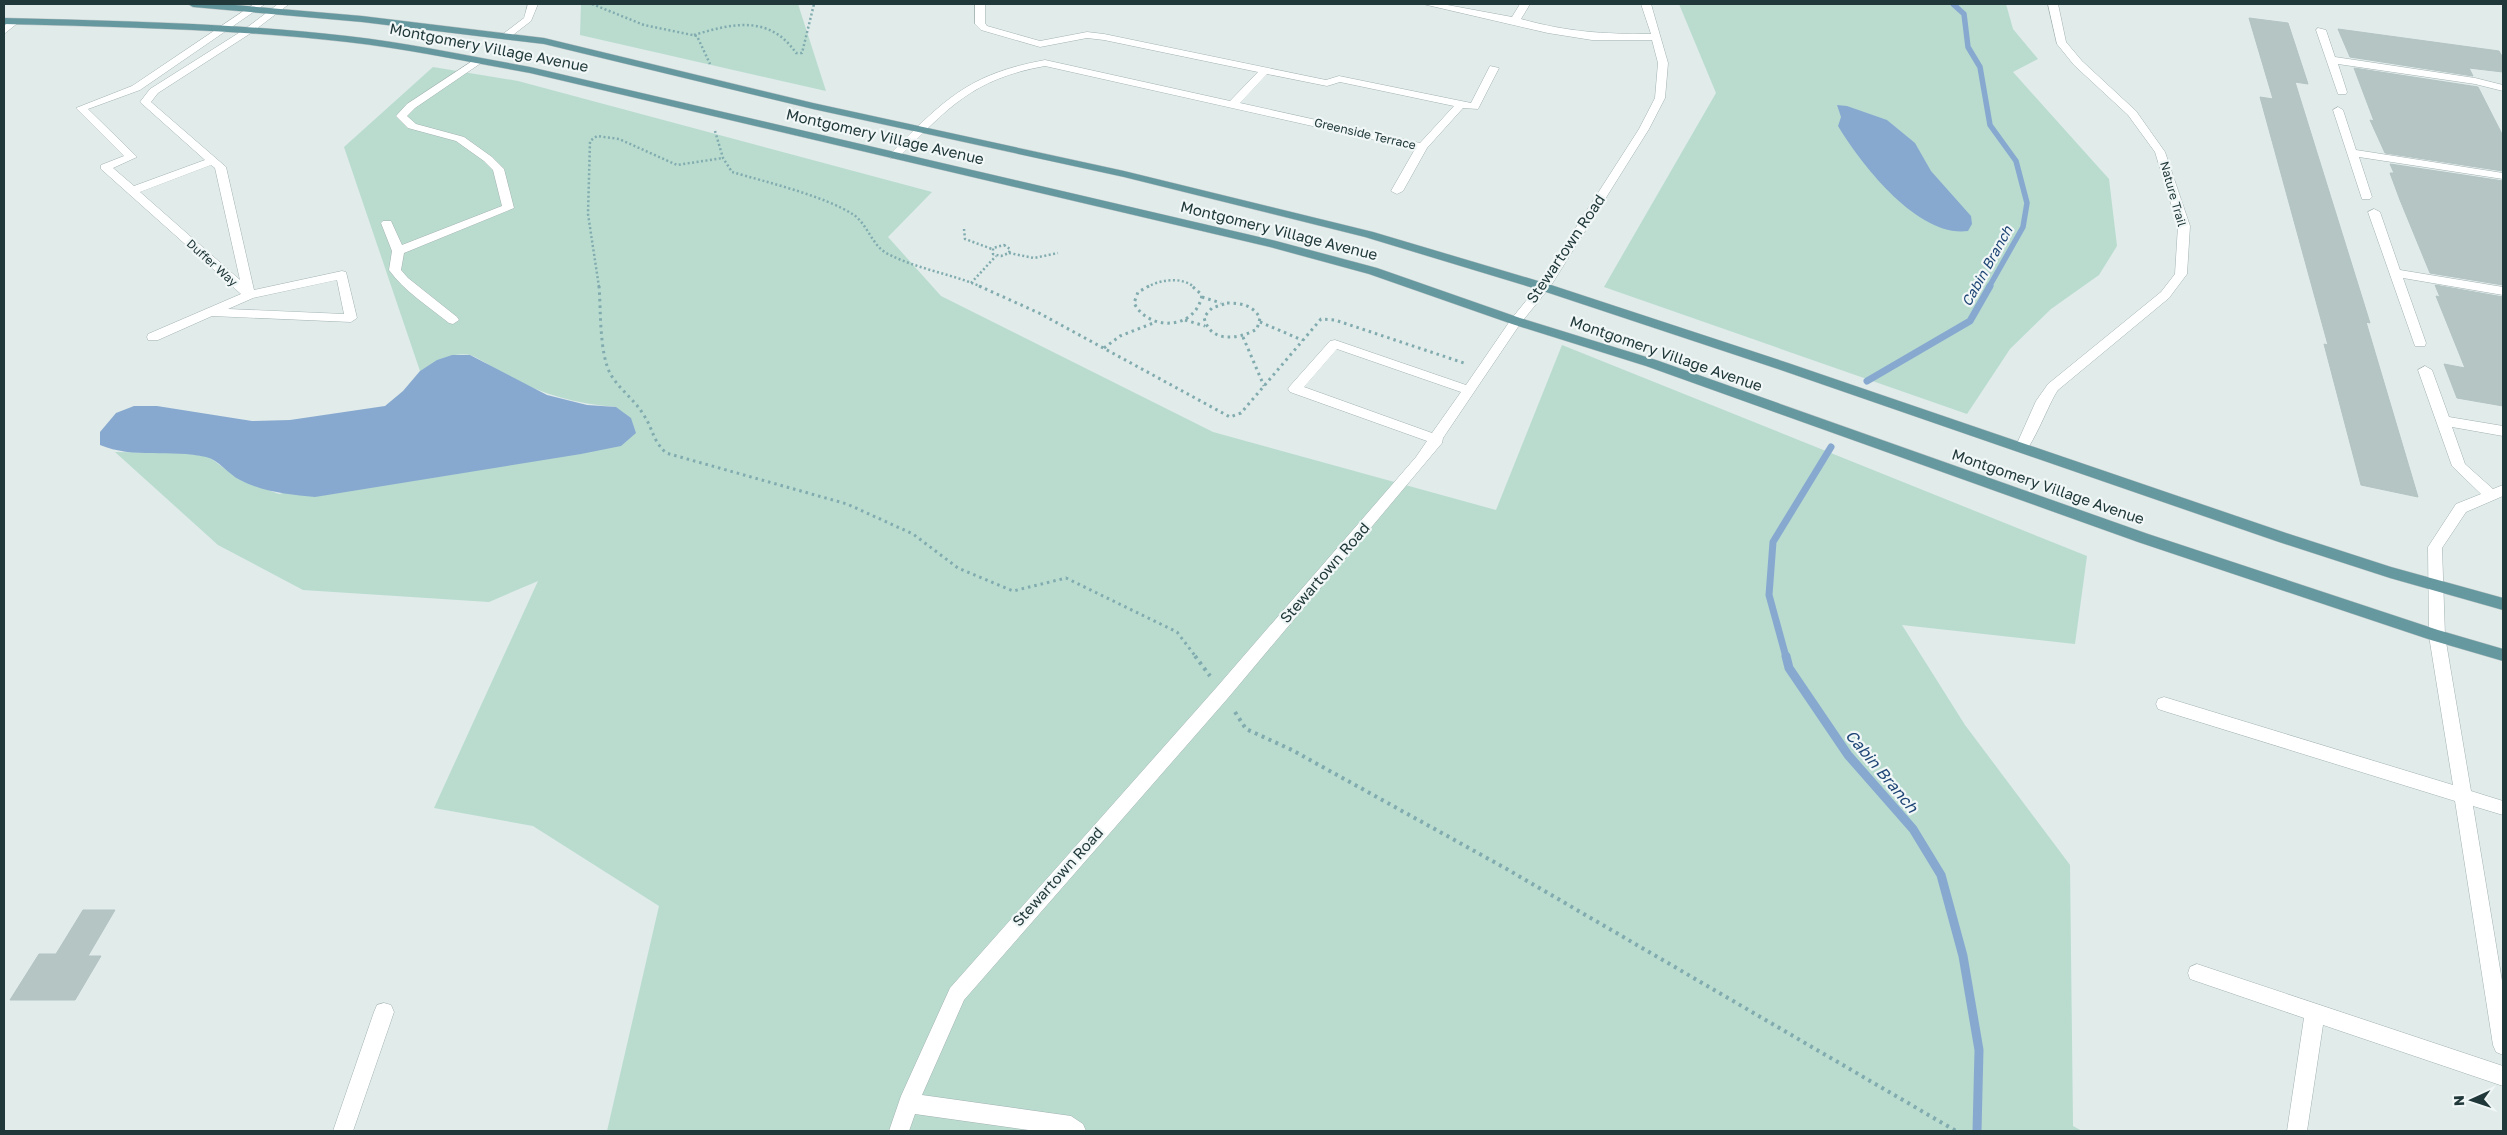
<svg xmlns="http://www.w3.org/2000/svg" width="2507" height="1135" viewBox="0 0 2507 1135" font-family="'Golos Text',sans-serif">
  <rect width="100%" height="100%" fill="#e0ebea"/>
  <path fill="#b9dccf" d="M 581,4 L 798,4 L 826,91 L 580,35 Z
    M 1679,4 L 2006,4 L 2013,29 L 2038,59 L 2013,72 L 2109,179 L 2117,246 L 2099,275 L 2051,309 L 2010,349 L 1967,414 L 1604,287 L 1716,93 Z
    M 433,67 L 518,81 L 932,192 L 888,237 L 941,296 L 1213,432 L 1496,510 L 1562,345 L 2087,556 L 2075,644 L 1902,625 L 1965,725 L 2070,865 L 2073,1126 L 2082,1131 L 607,1131 L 659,906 L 533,826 L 434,808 L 538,581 L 489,602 L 303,590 L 218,545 L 115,452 L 186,453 L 209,457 L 240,480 L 279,494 L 616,407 C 576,404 542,394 507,376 C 495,370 482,359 470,355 C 452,351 434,362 420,371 L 344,147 Z"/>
  <path fill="#88a9cf" d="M 1837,105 L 1847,106 L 1887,120 L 1915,143 L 1931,171 L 1971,216 L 1972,224 L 1968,231 C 1918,238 1861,164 1838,126 L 1841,117 Z
    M 452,355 L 470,355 L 547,395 L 587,405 L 616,407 L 631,418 L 636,433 L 621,446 L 581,454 L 315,497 C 290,495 263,492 240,480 C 228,474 219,460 206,457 C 171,449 133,459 100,445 L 100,432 L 116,413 L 134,406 L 157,406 L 252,421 L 290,420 L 385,406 L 403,391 L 420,371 L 437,360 Z"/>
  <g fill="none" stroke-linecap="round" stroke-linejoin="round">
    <path stroke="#88a9cf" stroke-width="5.5" d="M 1953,4 L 1964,14 L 1968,47 L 1980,67 L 1990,125 L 2016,161 L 2027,203 L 2023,227 L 1989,287"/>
    <path stroke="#88a9cf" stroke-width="7" d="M 1867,381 L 1970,321 L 1990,286
      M 1786,657 L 1769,595 L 1773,542 L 1831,447"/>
    <path stroke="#88a9cf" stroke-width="9" d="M 1786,656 L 1789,668 L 1848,755 L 1913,829 L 1941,875 L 1963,956 L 1979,1050 L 1977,1131"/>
  </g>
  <path fill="#b5c5c4" stroke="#b3c4c3" d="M 2249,18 L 2288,23 L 2308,84 L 2295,82 L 2370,323 L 2366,322 L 2418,497 L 2361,485 L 2324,344 L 2328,345 L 2260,97 L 2273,99 Z
    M 2338,29 L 2499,51 L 2503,58 L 2503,72 L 2469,68 L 2473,76 L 2350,57 Z
    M 2354,68 L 2478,87 L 2503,136 L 2503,171 L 2385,153 L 2370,120 L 2374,121 Z
    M 2390,164 L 2503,181 L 2503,285 L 2430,273 L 2400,200 L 2390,173 L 2394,173 Z
    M 2435,285 L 2503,297 L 2503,406 L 2457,398 L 2444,364 L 2465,368 L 2436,296 L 2440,297 Z
    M 83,910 L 115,910 L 88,956 L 101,956 L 75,1000 L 10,1000 L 39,954 L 56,954 Z"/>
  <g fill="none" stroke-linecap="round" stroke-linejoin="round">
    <g stroke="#a3b2b2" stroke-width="1">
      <path id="minor" d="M 254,4 L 265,4 L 140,90 L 88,109 L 137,157 L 113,168 L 134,186 L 205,160 L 140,102 L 150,89 L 245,29 L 278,4 L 289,4 L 251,33 L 158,93 L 151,102 L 226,167 L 254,290 L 342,271 L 346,272 L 357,318 L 351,322 L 212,316 L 158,340 L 148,340 L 147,337 L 148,334 L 241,294 L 101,169 L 101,165 L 124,156 L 76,108 L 132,86 ZM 211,165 L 215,168 L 240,280 L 140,192 ZM 337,280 L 344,314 L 228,309 L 253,298 Z
        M 528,4 L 538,4 L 531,21 L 509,38 L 503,38 L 503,34 L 524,18 Z
        M 975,4 L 985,4 L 985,23 L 987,26 L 1040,41 L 1087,32 L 1104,34 L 1326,80 L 1339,76 L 1471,103 L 1490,66 L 1499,68 L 1478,109 L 1463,108 L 1427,148 L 1403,191 L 1397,194 L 1391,191 L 1415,149 L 1045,66 C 972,79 948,108 898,158 L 890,158 L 890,154 C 944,100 968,74 1045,60 L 1230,101 L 1258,72 L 1104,40 L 1087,38 L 1040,47 L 981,30 L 975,24 ZM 1267,74 L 1327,86 L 1340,82 L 1454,106 L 1420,143 L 1240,103 Z
        M 1423,4 L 1442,4 L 1512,17 L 1520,4 L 1530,4 L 1521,19 C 1568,32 1602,34 1651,34 L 1641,4 L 1651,4 L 1668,63 L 1665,98 L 1649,129 L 1550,287 L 1520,324 L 1443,438 L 1442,443 L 1228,698 L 964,1000 L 922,1095 L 1071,1116 L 1083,1124 L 1086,1131 L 1036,1131 L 915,1114 L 909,1131 L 889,1131 L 901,1096 L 950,988 L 1216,688 L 1416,457 L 1427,441 L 1290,392 L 1288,389 L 1290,386 L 1330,341 L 1335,340 L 1466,385 L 1512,318 L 1539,285 L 1639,129 L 1655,98 L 1658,63 L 1652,40 L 1592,40 L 1548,33 ZM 1337,349 L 1461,392 L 1432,433 L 1304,387 Z
        M 2048,4 L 2058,4 L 2066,42 L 2082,61 L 2136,111 L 2165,152 L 2190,226 L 2187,274 L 2169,298 L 2058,390 C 2049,402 2032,450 2022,453 L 2015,448 L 2036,401 L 2048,384 L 2161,292 L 2175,274 L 2178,226 L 2155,152 L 2128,115 L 2074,65 L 2057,44 Z
        M 11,20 L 19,22 L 4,34 L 4,26 Z
        M 2318,28 L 2326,30 L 2335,57 L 2475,78 L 2503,85 L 2503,91 L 2475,84 L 2338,64 L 2347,92 L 2346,94 L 2338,94 L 2316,30 Z
        M 477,58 L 482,61 L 481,63 L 415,108 L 407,116 L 416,124 L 464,137 L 492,157 L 504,169 L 514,208 L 404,253 L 401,270 L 408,278 L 457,317 L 459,320 L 453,324 L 449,323 C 428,306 404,291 389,270 L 392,251 L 381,223 L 383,221 L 391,221 L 402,245 L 502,206 L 493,170 L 484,161 L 456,141 L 408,128 L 396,116 L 407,104 Z
        M 2338,107 L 2343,110 L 2356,150 L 2503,173 L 2503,179 L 2359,157 L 2372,197 L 2370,199 L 2362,199 L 2333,110 Z
        M 2374,209 L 2380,212 L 2400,270 L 2503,287 L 2503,295 L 2403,278 L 2426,343 L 2425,346 L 2415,346 L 2368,212 Z
        M 2425,366 L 2432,370 L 2449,417 L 2503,426 L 2503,436 L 2452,427 L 2465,464 L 2493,489 L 2503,485 L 2503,496 L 2466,512 L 2442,548 L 2445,636 L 2471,791 L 2503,801 L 2503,815 L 2473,806 L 2503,987 L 2503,1055 L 2496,1052 L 2493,1045 L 2455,801 L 2164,711 L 2158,709 L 2156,704 L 2158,699 L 2164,697 L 2453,785 L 2429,636 L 2428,547 L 2456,504 L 2481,494 L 2452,466 L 2418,370 Z
        M 2197,964 L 2503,1066 L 2503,1086 L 2323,1025 L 2307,1131 L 2287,1131 L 2304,1018 L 2190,979 L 2188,973 L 2190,967 Z
        M 384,1003 L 391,1005 L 394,1012 L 353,1131 L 333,1131 L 374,1012 L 377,1005 Z"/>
    </g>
    <g stroke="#c1c7c8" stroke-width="1">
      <path id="major" d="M 188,4 L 223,4 L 362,16 L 544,38 L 813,103 L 1124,171 L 1373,232 L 1548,284 L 1788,363 L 2286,533 L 2391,567 L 2503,598 L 2503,610 L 2390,578 L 2276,541 L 1778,369 L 1540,290 L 1365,237 L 1124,177 L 813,109 L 544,44 L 362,22 L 193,7 Z
        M 4,18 C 118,21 234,23 347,36 C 409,43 469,56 530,67 L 1276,241 L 1377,268 L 1520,318 L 1656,360 L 2148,534 L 2438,630 L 2503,649 L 2503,661 L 2431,640 L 2138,542 L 1646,366 L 1512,324 L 1369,274 L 1270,247 L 530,73 C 469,62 409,49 347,42 C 234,29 118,27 4,24 Z"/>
    </g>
    <path stroke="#81abae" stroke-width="2.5" stroke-dasharray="2 2.5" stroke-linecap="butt" d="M 592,4 L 644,25 L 697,36 L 710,64
      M 694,35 C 733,23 770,15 796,53 L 802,53 L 814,4
      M 715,131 L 723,158 L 732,172 C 766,182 825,196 854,215 C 868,225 872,246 888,254 C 917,269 952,274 982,287
      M 964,229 L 965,239 L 992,249
      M 1004,245 L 1010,249 L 1009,253 L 1001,256 L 993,254 L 993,248 Z
      M 1009,253 L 1034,258 L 1058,253
      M 971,283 L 996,256
      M 599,287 L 588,214 L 590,141 L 597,136 L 619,139 L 677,165 L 723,158
      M 1147,287 C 1160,280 1181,276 1194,287"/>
    <path stroke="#81abae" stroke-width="3" stroke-dasharray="2.5 4" stroke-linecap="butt" d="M 599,286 C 601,310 599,354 611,375 C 620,390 634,399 643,414 C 654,430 651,438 666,453 L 847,504 L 913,534 L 958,568 L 1013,591 L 1066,578 L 1177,632 L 1196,657
      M 979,286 L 1039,313 L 1230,417 L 1241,413 L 1321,319 L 1335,320 L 1464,363
      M 1149,286 L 1138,292 L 1134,303 C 1149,332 1196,330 1202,295 L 1192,286
      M 1202,297 L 1221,303
      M 1227,303 C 1241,303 1253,305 1260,318 L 1257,329 C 1238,340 1209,343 1204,317 L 1212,308 Z
      M 1185,320 L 1205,326
      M 1260,322 L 1302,340
      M 1243,337 L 1264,386
      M 1104,348 L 1120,336 L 1156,322"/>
    <path stroke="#81abae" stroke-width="4" stroke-dasharray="3 4.5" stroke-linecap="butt" d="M 1195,656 L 1210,676
      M 1235,712 L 1246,729 L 1292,750 L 1505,868 L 1956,1131"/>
    <use href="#minor" fill="#fff" fill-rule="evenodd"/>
    <use href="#major" fill="#65989f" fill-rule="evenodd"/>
  </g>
  <g text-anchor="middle" stroke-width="4.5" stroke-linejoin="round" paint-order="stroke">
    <g font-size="12" fill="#21383a" stroke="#f0f7f6">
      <text transform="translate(1365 134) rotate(13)" y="4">Greenside Terrace</text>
      <text transform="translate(2173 194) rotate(74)" y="4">Nature Trail</text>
      <text transform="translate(212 263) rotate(42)" y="4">Duffer Way</text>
    </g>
    <g font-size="14" font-style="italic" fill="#1d4475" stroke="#f0f7f6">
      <text transform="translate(1987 266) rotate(-61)" y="5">Cabin Branch</text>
    </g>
    <g font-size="15" fill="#21383a" stroke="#f0f7f6">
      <text transform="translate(489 48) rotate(11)" y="5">Montgomery Village Avenue</text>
      <text transform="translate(885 137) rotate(13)" y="5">Montgomery Village Avenue</text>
      <text transform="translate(1279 231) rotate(14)" y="5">Montgomery Village Avenue</text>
      <text transform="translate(1566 249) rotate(-56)" y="5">Stewartown Road</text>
      <text transform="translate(1666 354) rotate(19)" y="5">Montgomery Village Avenue</text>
      <text transform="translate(2048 487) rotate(19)" y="5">Montgomery Village Avenue</text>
      <text transform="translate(1325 573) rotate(-49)" y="5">Stewartown Road</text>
      <text transform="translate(1058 877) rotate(-48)" y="5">Stewartown Road</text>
    </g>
    <g font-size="16" font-style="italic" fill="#1d4475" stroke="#f0f7f6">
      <text transform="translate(1882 771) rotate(50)" y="6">Cabin Branch</text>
    </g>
  </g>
  <rect width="2507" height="1135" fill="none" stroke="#21383a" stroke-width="10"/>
  <g transform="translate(2472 1100) rotate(267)" stroke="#f0f7f6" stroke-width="4" paint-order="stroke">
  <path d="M0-4L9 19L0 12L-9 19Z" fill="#21383a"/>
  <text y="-8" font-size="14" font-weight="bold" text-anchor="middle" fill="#21383a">N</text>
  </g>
</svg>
